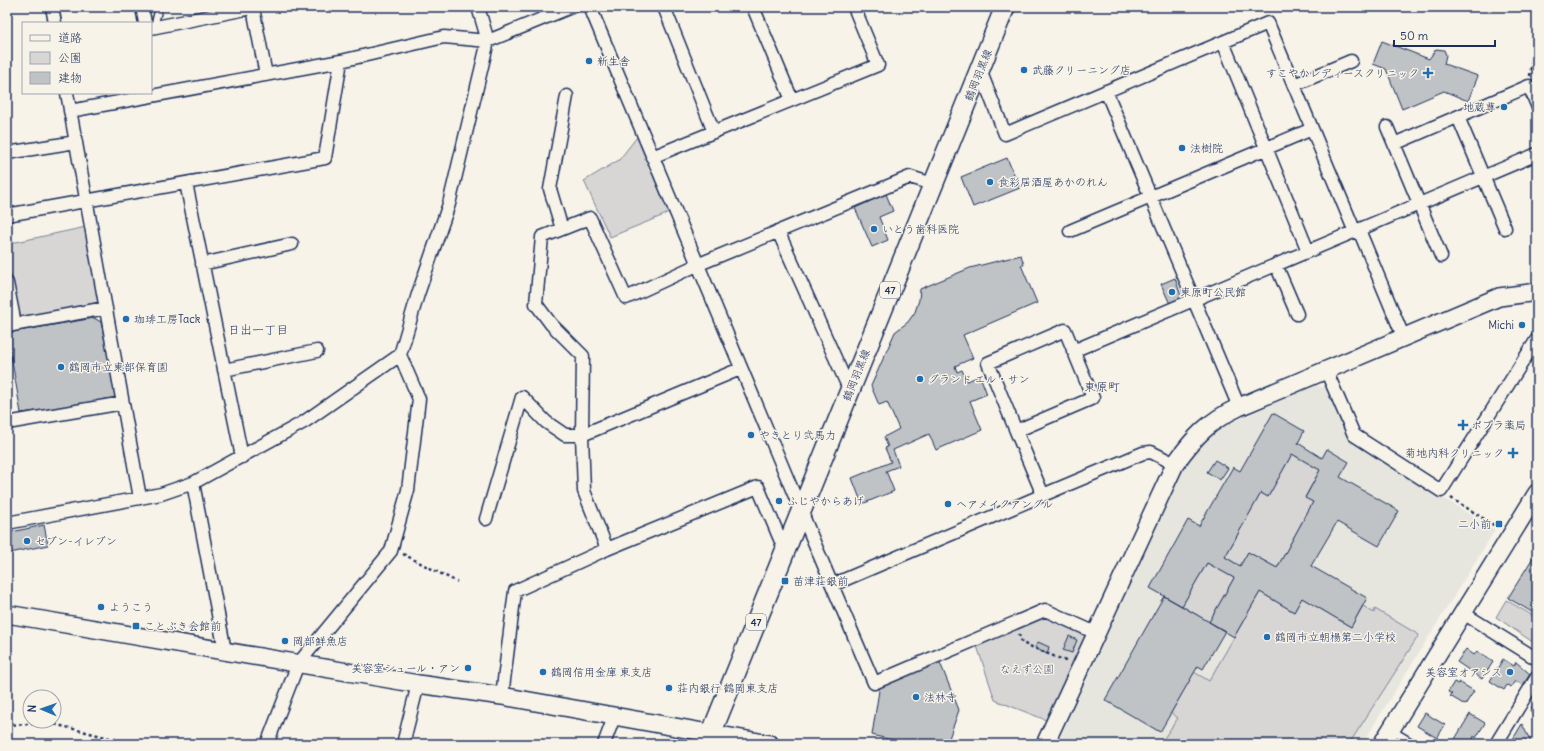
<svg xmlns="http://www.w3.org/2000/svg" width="1544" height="751" viewBox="0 0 1544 751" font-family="Delius,'Klee One',sans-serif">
  <rect width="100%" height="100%" fill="#f7f3e8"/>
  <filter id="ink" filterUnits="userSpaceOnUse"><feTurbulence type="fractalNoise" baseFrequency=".025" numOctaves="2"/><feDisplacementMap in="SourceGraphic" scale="8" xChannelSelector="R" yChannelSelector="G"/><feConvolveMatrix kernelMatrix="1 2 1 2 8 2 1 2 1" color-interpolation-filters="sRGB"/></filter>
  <g filter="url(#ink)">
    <path fill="#e6e5de" d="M 1313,385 L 1327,388 L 1349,440 L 1495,530 L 1362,744 L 1057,744 L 1184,468 L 1197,450 L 1211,436 L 1227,425 Z"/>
    <path fill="#d7d6d4" stroke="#798299" d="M 637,137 L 669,213 L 610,237 L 584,181 L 619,160 Z
      M 86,227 L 100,302 L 20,318 L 7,257 L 7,244 Z
      M 1292,454 L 1320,470 L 1305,497 L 1313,502 L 1277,568 L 1248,552 L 1240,566 L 1225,557 L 1261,493 L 1268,497 Z
      M 1207,563 L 1234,578 L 1209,622 L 1182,606 Z
      M 1260,592 L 1294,612 L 1302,598 L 1351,627 L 1363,606 L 1374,613 L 1375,609 L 1419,635 L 1349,744 L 1160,744 L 1178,718 L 1171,713 L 1194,672 L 1209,681 Z
      M 1506,600 L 1537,618 L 1537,645 L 1496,617 Z
      M 1047,616 L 1089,635 L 1046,720 L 995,700 L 977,646 Z"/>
    <path fill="#c0c3c5" stroke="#1b2f5e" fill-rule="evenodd" d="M 1382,41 L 1429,59 L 1436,49 L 1444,50 L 1446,55 L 1444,64 L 1478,76 L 1468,101 L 1444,91 L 1402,109 L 1386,69 L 1373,64 Z
      M 1007,158 L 1020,188 L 973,207 L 961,177 Z
      M 886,194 L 893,211 L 879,217 L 888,240 L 872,247 L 855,208 Z
      M 1021,255 L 1024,265 L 1021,265 L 1037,303 L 963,335 L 973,358 L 955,366 L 957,372 L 962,370 L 967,381 L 980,376 L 987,394 L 970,401 L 982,430 L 936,450 L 929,434 L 893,450 L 899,466 L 886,471 L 894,491 L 862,504 L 852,478 L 891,462 L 885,448 L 888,447 L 884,437 L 899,429 L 887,402 L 879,405 L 871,386 L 895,332 L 908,322 L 915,312 L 919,300 L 920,289 L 970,268 Z
      M 1175,278 L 1182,299 L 1170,304 L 1161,284 Z
      M 94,318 L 101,322 L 116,394 L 111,402 L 21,413 L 7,333 Z
      M 1273,413 L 1304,431 L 1298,443 L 1322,458 L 1327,449 L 1349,462 L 1340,477 L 1399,511 L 1379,546 L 1337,522 L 1311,566 L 1367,598 L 1351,627 L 1302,598 L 1294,612 L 1260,592 L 1234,637 L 1209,622 L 1234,578 L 1207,563 L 1182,606 L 1150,588 L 1188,520 L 1199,526 L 1233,467 L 1240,471 ZM 1292,454 L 1320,470 L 1305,498 L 1313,502 L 1277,568 L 1248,552 L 1240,566 L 1225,557 L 1261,493 L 1268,497 Z
      M 1215,460 L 1228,468 L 1220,480 L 1207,472 Z
      M 44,525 L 48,545 L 10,553 L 7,533 Z
      M 1537,551 L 1537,615 L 1508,598 Z
      M 1164,596 L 1225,631 L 1203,669 L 1198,666 L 1160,732 L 1105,700 Z
      M 1069,636 L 1077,640 L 1072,653 L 1063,650 Z
      M 1038,642 L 1049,647 L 1047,654 L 1035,648 Z
      M 1466,649 L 1474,655 L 1477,651 L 1493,662 L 1482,679 L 1457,662 Z
      M 1503,659 L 1514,666 L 1516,662 L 1530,674 L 1523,685 L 1515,681 L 1511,687 L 1507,685 L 1504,690 L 1490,681 Z
      M 939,660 L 959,710 L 947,744 L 908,744 L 872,735 L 880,684 Z
      M 1454,682 L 1458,684 L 1459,682 L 1474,691 L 1465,705 L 1450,696 L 1452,694 L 1448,692 Z
      M 1537,697 L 1537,725 L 1530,710 Z
      M 1425,713 L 1445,725 L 1437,738 L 1417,726 Z
      M 1470,714 L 1485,723 L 1476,738 L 1474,736 L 1472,744 L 1452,744 Z
      M 1522,724 L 1532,744 L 1515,744 L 1513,739 Z
      M 1434,739 L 1442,744 L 1432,744 Z"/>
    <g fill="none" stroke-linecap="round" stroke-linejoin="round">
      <g stroke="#1b2f5e" stroke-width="9">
        <path id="lane" d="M 154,27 L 159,7
          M 1392,730 L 1415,744"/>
      </g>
      <g stroke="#1b2f5e" stroke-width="15">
        <path id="street" d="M 52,7 L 55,23
          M 142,7 L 145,23
          M 590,7 L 832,585 L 1043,495 L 1016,431 L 1093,398 L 1065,330 L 988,363 L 1016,431
          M 664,7 L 714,132
          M 753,7 L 792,100
          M 253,8 L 266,75
          M 151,28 L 256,7
          M 1223,42 L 1308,251
          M 980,70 L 1005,134 L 1268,23 L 1355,232
          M 1294,85 L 1351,61
          M 1106,91 L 1239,407
          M 67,93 L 140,498
          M 70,111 L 341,61 L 444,37 L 488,41 L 571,7
          M 1458,117 L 1505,228
          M 1387,127 L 1441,256
          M 1394,144 L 1529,86 L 1537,105
          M 7,153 L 76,142
          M 652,157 L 878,65 L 854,7
          M 186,183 L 242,457
          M 7,215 L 325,158 L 341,61
          M 562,229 L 550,189 L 567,96
          M 1359,230 L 1403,336
          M 778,231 L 850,391
          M 1070,231 L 1312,129
          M 202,264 L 292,244
          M 1276,265 L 1297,314
          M 7,283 L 15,324
          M 7,326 L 106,308
          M 1073,351 L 1537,154
          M 224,370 L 317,351
          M 1326,370 L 1354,435 L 1441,491 L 1537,339
          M 7,423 L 123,403
          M 193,483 L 225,651
          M 1043,495 L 1143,453 L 1151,452 L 1175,464
          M 486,519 L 522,397 L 546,422 L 565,435 L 582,435 L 583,356 L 551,324 L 536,304 L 542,237 L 590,218 L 626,298 L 697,265 L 910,177 L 933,184
          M 7,523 L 161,494 L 193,483 L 304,422 L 400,355 L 418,294 L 449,204 L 488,41 L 478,7
          M 607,549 L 758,487 L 785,551
          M 832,585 L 874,683 L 1045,610 L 1096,633
          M 1463,613 L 1537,659
          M 502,696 L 515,591 L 607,549 L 584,491 L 582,435 L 740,369
          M 267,744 L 298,664 L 391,551 L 408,490 L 419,399 L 400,355
          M 403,744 L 418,684
          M 604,744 L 614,717
          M 1496,744 L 1537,677"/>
      </g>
      <g stroke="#1b2f5e" stroke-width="20">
        <path id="secondary" d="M 7,614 L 418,684 L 502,696 L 770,744
          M 1045,744 L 1175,464 C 1194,437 1209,421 1239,407 L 1499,297 L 1537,292
          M 1382,744 L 1537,493"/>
      </g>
      <g stroke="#1b2f5e" stroke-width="22">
        <path id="primary" d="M 707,744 L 1005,7"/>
      </g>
      <path stroke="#1b2f5e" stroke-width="2.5" stroke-dasharray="3 3" stroke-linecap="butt" d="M 1530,76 L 1537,12
        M 1451,498 L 1497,527
        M 403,554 L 457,582
        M 1019,634 L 1022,643 L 1068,662
        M 7,725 L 50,723 L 133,744"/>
      <use href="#lane" stroke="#f7f3e8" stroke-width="6"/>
      <use href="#street" stroke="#f7f3e8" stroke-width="12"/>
      <use href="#secondary" stroke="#f7f3e8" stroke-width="17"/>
      <use href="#primary" stroke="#f7f3e8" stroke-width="19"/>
    </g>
  </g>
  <g fill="#1f6fb2" stroke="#f7f3e8" stroke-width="1.5">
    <circle cx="589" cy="61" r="4"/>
    <circle cx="1024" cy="70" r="4"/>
    <path d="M1426 67h4v4h4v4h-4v4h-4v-4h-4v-4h4z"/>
    <circle cx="1504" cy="107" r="4"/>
    <circle cx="1182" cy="148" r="4"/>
    <circle cx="990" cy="182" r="4"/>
    <circle cx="874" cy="229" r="4"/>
    <circle cx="1172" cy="292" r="4"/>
    <circle cx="126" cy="319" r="4"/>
    <circle cx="1522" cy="325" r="4"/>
    <circle cx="61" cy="367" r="4"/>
    <circle cx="920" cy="379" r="4"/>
    <path d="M1461 419h4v4h4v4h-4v4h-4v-4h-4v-4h4z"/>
    <circle cx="751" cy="435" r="4"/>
    <path d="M1511 447h4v4h4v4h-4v4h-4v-4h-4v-4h4z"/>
    <circle cx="779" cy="501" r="4"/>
    <circle cx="948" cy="504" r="4"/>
    <rect x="1495" y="520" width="8" height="8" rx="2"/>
    <circle cx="27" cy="541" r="4"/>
    <rect x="781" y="577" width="8" height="8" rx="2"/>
    <circle cx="101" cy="607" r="4"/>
    <rect x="132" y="622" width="8" height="8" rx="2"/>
    <circle cx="1267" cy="637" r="4"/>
    <circle cx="285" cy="641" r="4"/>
    <circle cx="468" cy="668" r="4"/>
    <circle cx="543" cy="672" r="4"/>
    <circle cx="1510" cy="672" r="4"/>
    <circle cx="669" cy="688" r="4"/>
    <circle cx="916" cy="697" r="4"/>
  </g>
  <g text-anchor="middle" stroke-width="3" stroke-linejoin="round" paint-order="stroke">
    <g fill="#f7f3e8" stroke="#5d6a87" stroke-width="1">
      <rect x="880" y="282" width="20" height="16" rx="3"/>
      <rect x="746" y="614" width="20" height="16" rx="3"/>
    </g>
    <g font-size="10" font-weight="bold" fill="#1b2f5e">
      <text x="890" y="294">47</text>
      <text x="756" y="626">47</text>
    </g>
    <g font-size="11" fill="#1b2f5e" stroke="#f7f3e8" text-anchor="start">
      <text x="597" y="65">新生舎</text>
      <text x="1032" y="74">武藤クリーニング店</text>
      <text x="1419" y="77" text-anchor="end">すこやかレディースクリニック</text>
      <text x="1496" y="111" text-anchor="end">地蔵尊</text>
      <text x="1190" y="152">法樹院</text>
      <text x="998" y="186">食彩居酒屋あかのれん</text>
      <text x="882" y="233">いとう歯科医院</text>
      <text x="1180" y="296">東原町公民館</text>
      <text x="134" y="323">珈琲工房Tack</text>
      <text x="1514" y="329" text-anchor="end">Michi</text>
      <text x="69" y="371">鶴岡市立東部保育園</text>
      <text x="928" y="383">グランド エル・サン</text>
      <text x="1471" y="429">ポプラ薬局</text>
      <text x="759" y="439">やきとり弐馬力</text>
      <text x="1504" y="457" text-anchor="end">菊地内科クリニック</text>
      <text x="787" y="505">ふじやからあげ</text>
      <text x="956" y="508">ヘアメイクアングル</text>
      <text x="1491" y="528" text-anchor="end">二小前</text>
      <text x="35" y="545">セブン-イレブン</text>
      <text x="793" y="585">苗津荘銀前</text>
      <text x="109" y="611">ようこう</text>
      <text x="144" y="630">ことぶき会館前</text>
      <text x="1275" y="641">鶴岡市立朝楊第二小学校</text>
      <text x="293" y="645">岡部鮮魚店</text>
      <text x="460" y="672" text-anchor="end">美容室シュール・アン</text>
      <text x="551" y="676">鶴岡信用金庫 東支店</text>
      <text x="1502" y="676" text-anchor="end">美容室オアシス</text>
      <text x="677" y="692">荘内銀行 鶴岡東支店</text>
      <text x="924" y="701">法林寺</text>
    </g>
    <g font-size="11" fill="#1b2f5e" stroke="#f7f3e8">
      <text transform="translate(978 75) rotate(-68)" y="4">鶴岡羽黒線</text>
      <text transform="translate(856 375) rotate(-68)" y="4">鶴岡羽黒線</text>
    </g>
    <g font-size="11" fill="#415076" stroke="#f7f3e8">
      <text x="1027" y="673">なえず公園</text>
    </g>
    <g font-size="12" fill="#1b2f5e" stroke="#f7f3e8">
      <text x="258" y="334">日出一丁目</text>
      <text x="1102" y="391">東原町</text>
    </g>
  </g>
  <rect width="1544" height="751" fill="none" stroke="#f7f3e8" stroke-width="24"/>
  <rect x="12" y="12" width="1520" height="727" fill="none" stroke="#1b2f5e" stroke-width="1.5" filter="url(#ink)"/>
  <rect x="22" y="22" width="130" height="72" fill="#f7f3e8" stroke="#9fa5b1"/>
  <rect x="30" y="35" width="20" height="6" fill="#f7f3e8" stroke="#9fa5b1"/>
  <text x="58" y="42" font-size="12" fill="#1b2f5e">道路</text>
  <rect x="30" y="52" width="20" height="12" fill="#d7d6d4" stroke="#9fa5b1"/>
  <text x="58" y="62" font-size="12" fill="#1b2f5e">公園</text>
  <rect x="30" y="72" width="20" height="12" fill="#c0c3c5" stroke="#9fa5b1"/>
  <text x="58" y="82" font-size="12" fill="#1b2f5e">建物</text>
  <g transform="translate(42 709) rotate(272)"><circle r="19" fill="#f7f3e8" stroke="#9fa5b1"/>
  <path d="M0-3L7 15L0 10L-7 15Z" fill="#1f6fb2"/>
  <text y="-6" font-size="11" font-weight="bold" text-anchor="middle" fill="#1b2f5e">N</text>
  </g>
  <path d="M1394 40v6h101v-6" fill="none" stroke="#1b2f5e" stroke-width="2"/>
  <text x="1400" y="40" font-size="12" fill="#1b2f5e" stroke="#f7f3e8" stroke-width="3" paint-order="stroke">50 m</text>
</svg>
